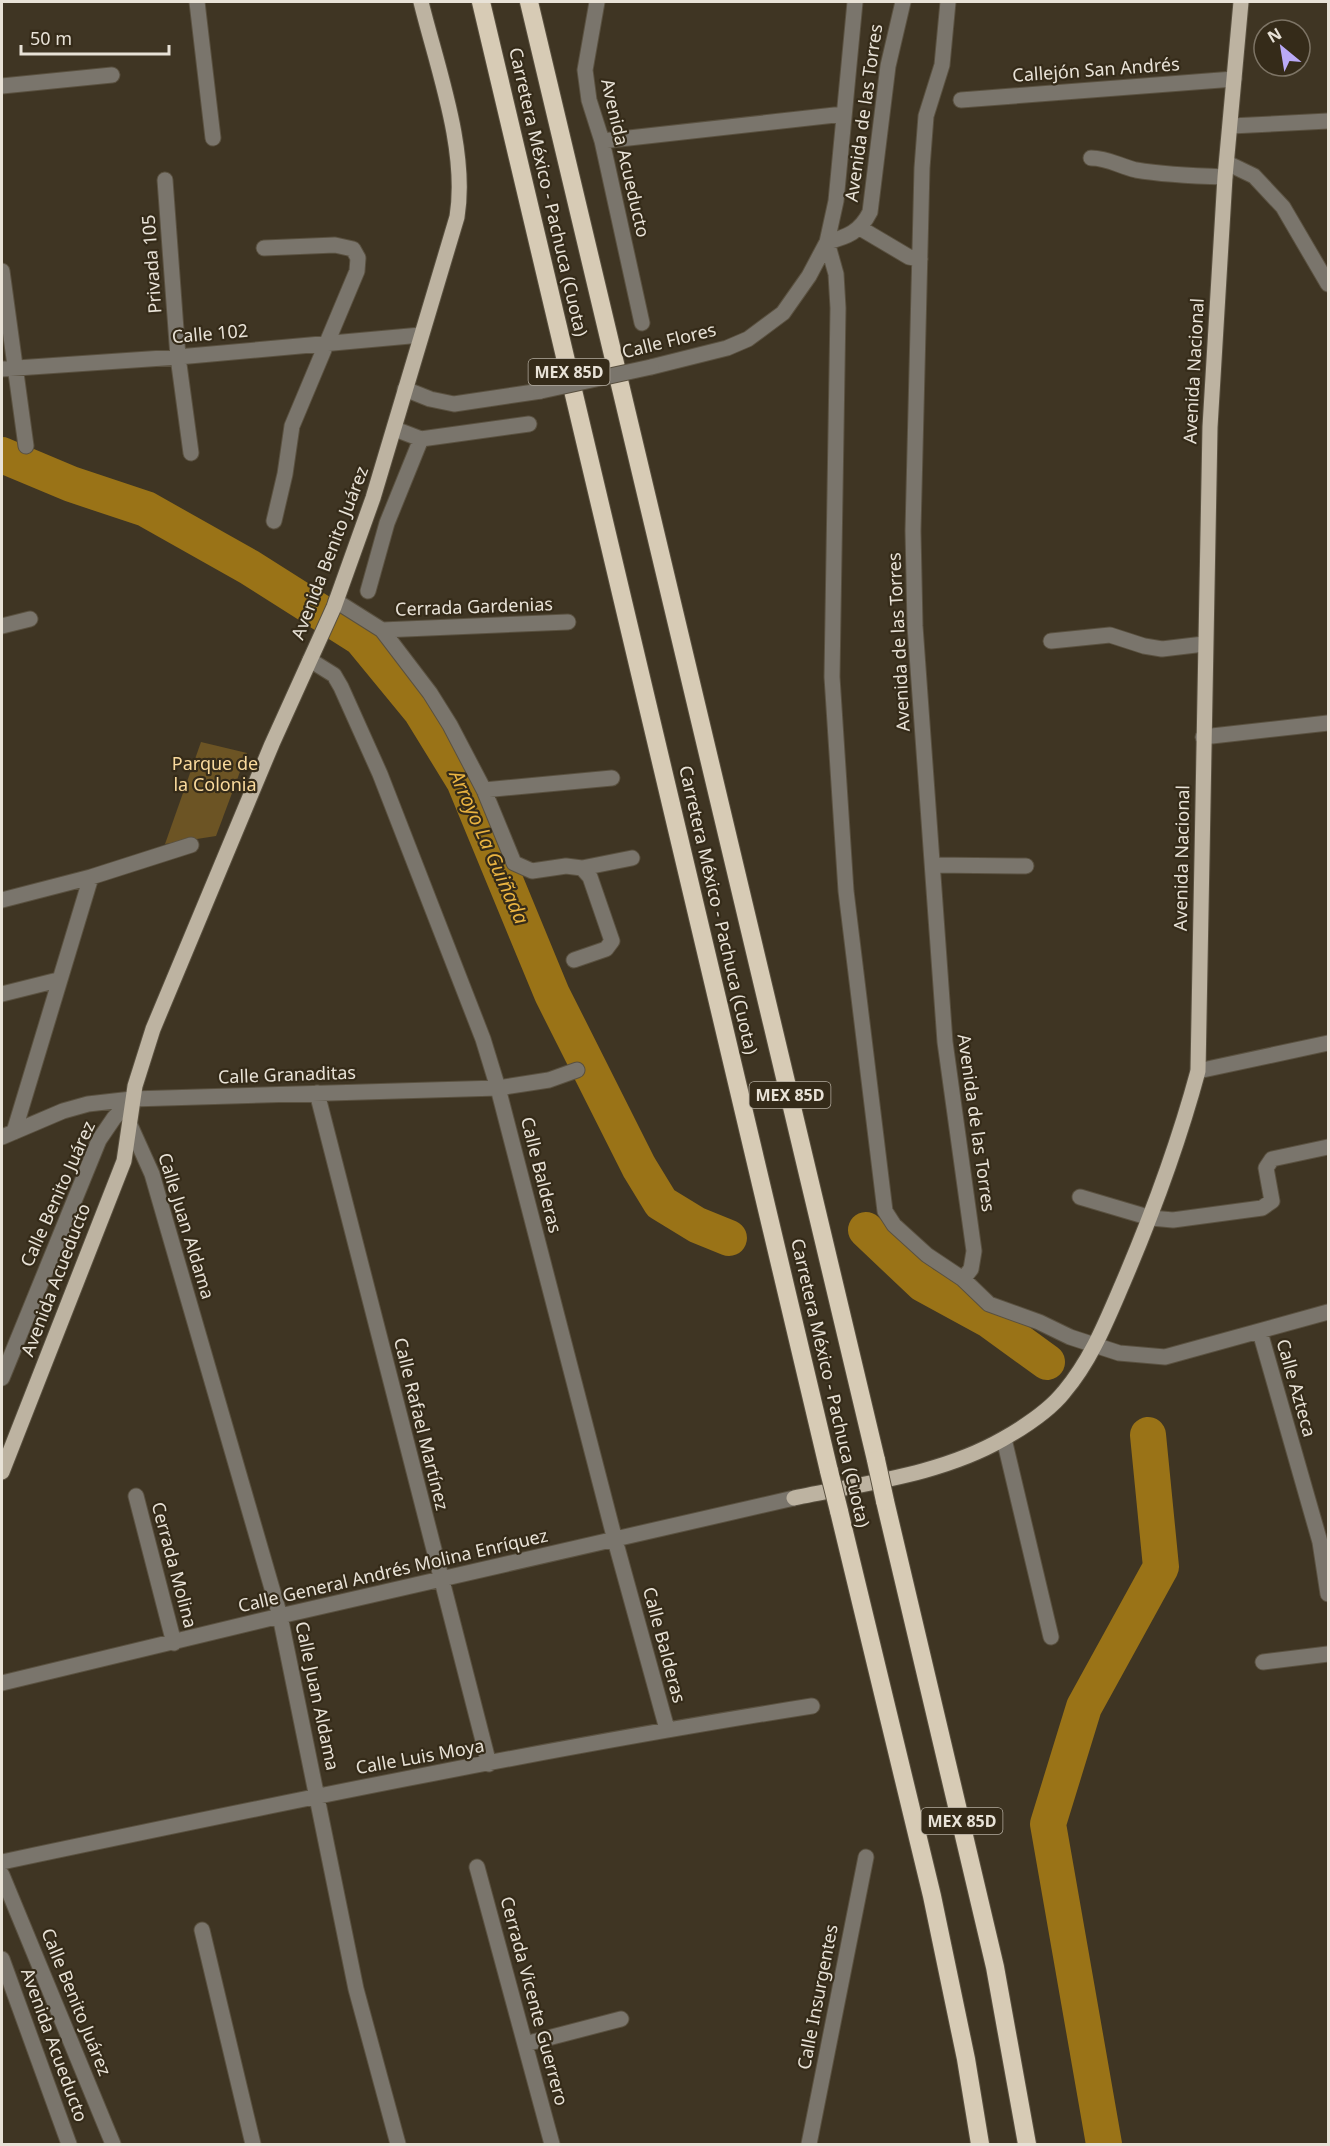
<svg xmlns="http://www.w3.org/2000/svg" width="1330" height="2146" viewBox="0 0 1330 2146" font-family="'Noto Sans',sans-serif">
  <rect width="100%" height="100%" fill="#3f3523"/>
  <path fill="#6c5424" d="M 201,742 L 247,753 L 216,836 L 165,844 Z"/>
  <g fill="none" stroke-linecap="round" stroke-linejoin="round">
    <path stroke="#9a7317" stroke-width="36" d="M 2,455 L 71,484 L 146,509 L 249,567 L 361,638 L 421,711 L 464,781 L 552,994 L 639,1167 L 661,1203 L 697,1225 L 729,1238
      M 866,1230 L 923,1284 L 989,1320 L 1047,1362
      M 1104,2144 L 1048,1824 L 1084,1707 L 1161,1567 L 1148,1435"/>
    <g stroke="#5a5140" stroke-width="17">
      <path id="minor" d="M 197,2 L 213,138
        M 597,2 L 585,70 L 589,100 L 602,141 L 642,323
        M 948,2 L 942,65 L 926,116 L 922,168 L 913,531 L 915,626 L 945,1042 L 974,1251 L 971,1269 L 963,1279
        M 2,86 L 112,75
        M 961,100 L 1234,79
        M 1231,126 L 1328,121
        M 602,141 L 844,114
        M 1091,158 C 1108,158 1119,166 1136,170 C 1165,175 1195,176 1225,177
        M 1227,163 L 1254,176 L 1283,207 L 1328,284
        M 165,180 L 178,357 L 191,453
        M 860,228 L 909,257 L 920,259
        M 827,242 L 836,274 L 838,308 L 832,677 L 846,891 L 885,1211 L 894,1225 L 927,1255 L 963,1279 L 989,1304 L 1039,1322 L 1070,1337 L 1119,1353 L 1165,1357 L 1328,1312
        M 827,242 C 847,237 860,232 870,212 L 888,66 L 903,2
        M 264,248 L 335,245 L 353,249 L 358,258 L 357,271 L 292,426 L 285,474 L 274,521
        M 2,271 L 26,446
        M 651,367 L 727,348 L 748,339 L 783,313 L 809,276 L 827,242 L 836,201 L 855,2
        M 2,369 L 178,357 L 421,335
        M 405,389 L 430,399 L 454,404 L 541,391
        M 395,429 L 421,439 L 529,424
        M 368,591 L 387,523 L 421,439
        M 336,601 L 382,630 L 430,693 L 450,725 L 484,790 L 514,863 L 532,871 L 566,866 L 582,868 L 632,858
        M 2,626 L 30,619
        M 382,630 L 568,622
        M 1051,641 L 1110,635 L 1144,646 L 1162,649 L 1204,644
        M 310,660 L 334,675 L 341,687 L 380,774 L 483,1039 L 498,1088 L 615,1540 L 667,1729
        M 1203,737 L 1328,723
        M 484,790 L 612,778
        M 933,865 L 1026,866
        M 2,900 L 91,877 L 191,845
        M 574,960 L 606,949 L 612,941 L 590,877 L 582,868
        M 2,994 L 58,980
        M 1198,1071 L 1328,1043
        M 317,1093 L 489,1764
        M 130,1125 L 152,1174 L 280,1616 L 356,1989 L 398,2144
        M 14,1132 L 91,877
        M 2,1137 L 63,1111 L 88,1104 L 132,1099 L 498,1088 L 549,1080 L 577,1070
        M 1080,1197 L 1151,1218 L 1173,1220 L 1262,1208 L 1272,1201 L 1266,1168 L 1272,1159 L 1328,1147
        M 1260,1332 L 1320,1542 L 1328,1594
        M 2,1378 L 99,1140 L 114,1118 L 132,1099
        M 1004,1439 L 1051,1637
        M 136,1496 L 174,1643
        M 1263,1662 L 1328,1654
        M 2,1683 L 280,1616 L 794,1498
        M 2,1862 C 271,1805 540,1749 812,1706
        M 477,1867 L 552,2144
        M 2,1875 L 113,2144
        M 202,1930 L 253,2144
        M 2,1959 L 69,2144
        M 525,2044 L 621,2019
        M 809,2144 L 866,1857"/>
    </g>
    <g stroke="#5a5140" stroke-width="17">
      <path id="major" d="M 2,1472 L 124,1161 L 135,1086 L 153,1029 L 272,744 L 334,607 L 373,498 L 457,217 C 468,150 437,67 421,2
        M 794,1498 C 864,1483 940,1475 1003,1439 C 1024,1427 1049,1411 1064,1392 C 1091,1360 1106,1322 1122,1285 C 1152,1215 1178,1145 1198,1071 L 1210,427 L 1225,177 L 1241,2"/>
    </g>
    <g stroke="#5a5140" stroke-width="20">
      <path id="highway" d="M 481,2 L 829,1471
        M 529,2 L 876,1460
        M 885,1501 L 995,1967 L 1027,2144
        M 839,1511 L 932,1896 L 966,2059 L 980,2144"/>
    </g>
    <use href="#minor" stroke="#7a756c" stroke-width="15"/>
    <use href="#major" stroke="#bdb3a1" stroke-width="15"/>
    <use href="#highway" stroke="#d7cbb5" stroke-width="18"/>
    <g stroke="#5a5140" stroke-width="17" stroke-linecap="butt">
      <path id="minor-bridge" d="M 541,391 L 651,367"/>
    </g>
    <g stroke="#5a5140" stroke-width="20" stroke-linecap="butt">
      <path id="highway-bridge" d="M 876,1460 L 885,1501
        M 829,1471 L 839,1511"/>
    </g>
    <use href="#minor-bridge" stroke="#7a756c" stroke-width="15"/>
    <use href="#highway-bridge" stroke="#d7cbb5" stroke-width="18"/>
  </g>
  <g text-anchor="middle" stroke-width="4.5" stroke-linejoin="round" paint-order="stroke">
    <g fill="#352b19" stroke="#b2ab9e" stroke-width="1.5">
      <rect x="528.5" y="359" width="81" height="26" rx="4.5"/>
      <rect x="749.5" y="1082" width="81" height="26" rx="4.5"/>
      <rect x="921.5" y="1808" width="81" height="26" rx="4.5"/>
    </g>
    <g font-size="16" font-weight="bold" fill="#e8e2d7">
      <text x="569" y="378">MEX 85D</text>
      <text x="790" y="1101">MEX 85D</text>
      <text x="962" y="1827">MEX 85D</text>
    </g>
    <g font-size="18" fill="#e8e2d7" stroke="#352b19">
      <text transform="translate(1096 70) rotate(-4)" y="6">Callejón San Andrés</text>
      <text transform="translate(864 113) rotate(-82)" y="6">Avenida de las Torres</text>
      <text transform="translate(625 158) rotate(77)" y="6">Avenida Acueducto</text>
      <text transform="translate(548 192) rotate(77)" y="6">Carretera México - Pachuca (Cuota)</text>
      <text transform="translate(152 264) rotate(-94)" y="6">Privada 105</text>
      <text transform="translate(210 334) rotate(-5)" y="6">Calle 102</text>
      <text transform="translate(669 341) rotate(-14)" y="6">Calle Flores</text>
      <text transform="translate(1194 371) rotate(-87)" y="6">Avenida Nacional</text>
      <text transform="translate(330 553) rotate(-69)" y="6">Avenida Benito Juárez</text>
      <text transform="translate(474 607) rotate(-2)" y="6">Cerrada Gardenias</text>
      <text transform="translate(899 642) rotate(-93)" y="6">Avenida de las Torres</text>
      <text transform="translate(1182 858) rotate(-89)" y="6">Avenida Nacional</text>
      <text transform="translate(718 910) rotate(77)" y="6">Carretera México - Pachuca (Cuota)</text>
      <text transform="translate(287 1075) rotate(-2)" y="6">Calle Granaditas</text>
      <text transform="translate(976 1123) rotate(82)" y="6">Avenida de las Torres</text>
      <text transform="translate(541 1175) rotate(76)" y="6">Calle Balderas</text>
      <text transform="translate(58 1194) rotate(-66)" y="6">Calle Benito Juárez</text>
      <text transform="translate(186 1226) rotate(73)" y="6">Calle Juan Aldama</text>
      <text transform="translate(56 1280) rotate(-69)" y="6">Avenida Acueducto</text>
      <text transform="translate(830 1383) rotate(77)" y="6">Carretera México - Pachuca (Cuota)</text>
      <text transform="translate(1296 1388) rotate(74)" y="6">Calle Azteca</text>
      <text transform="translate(421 1424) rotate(76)" y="6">Calle Rafael Martínez</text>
      <text transform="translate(174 1565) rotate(75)" y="6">Cerrada Molina</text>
      <text transform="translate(393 1571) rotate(-13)" y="6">Calle General Andrés Molina Enríquez</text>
      <text transform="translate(664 1645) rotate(75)" y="6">Calle Balderas</text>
      <text transform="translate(317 1696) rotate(78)" y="6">Calle Juan Aldama</text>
      <text transform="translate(420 1757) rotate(-10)" y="6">Calle Luis Moya</text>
      <text transform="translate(818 1997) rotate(-79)" y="6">Calle Insurgentes</text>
      <text transform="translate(534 2001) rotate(75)" y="6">Cerrada Vicente Guerrero</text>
      <text transform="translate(76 2002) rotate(68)" y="6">Calle Benito Juárez</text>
      <text transform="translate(54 2045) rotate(70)" y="6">Avenida Acueducto</text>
    </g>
    <g font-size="18" fill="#fada9d" stroke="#352b19">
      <text x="215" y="770">Parque de<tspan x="215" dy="21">la Colonia</tspan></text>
    </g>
    <g font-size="20" font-style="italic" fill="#eab441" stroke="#352b19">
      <text transform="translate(489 847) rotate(66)" y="7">Arroyo La Guiñada</text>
    </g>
  </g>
  <rect width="1330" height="2146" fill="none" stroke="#e8e2d7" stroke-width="6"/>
  <g transform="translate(1282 48) rotate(330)"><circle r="28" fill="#352b19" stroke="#7d7465" stroke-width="1.5"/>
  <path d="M0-4.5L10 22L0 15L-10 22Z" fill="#baaaf7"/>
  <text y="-9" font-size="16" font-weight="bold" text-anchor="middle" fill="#e8e2d7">N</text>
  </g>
  <path d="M21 45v9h148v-9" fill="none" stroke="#e8e2d7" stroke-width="3"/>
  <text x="30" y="45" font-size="18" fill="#e8e2d7" stroke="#352b19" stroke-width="4.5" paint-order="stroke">50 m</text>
</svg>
